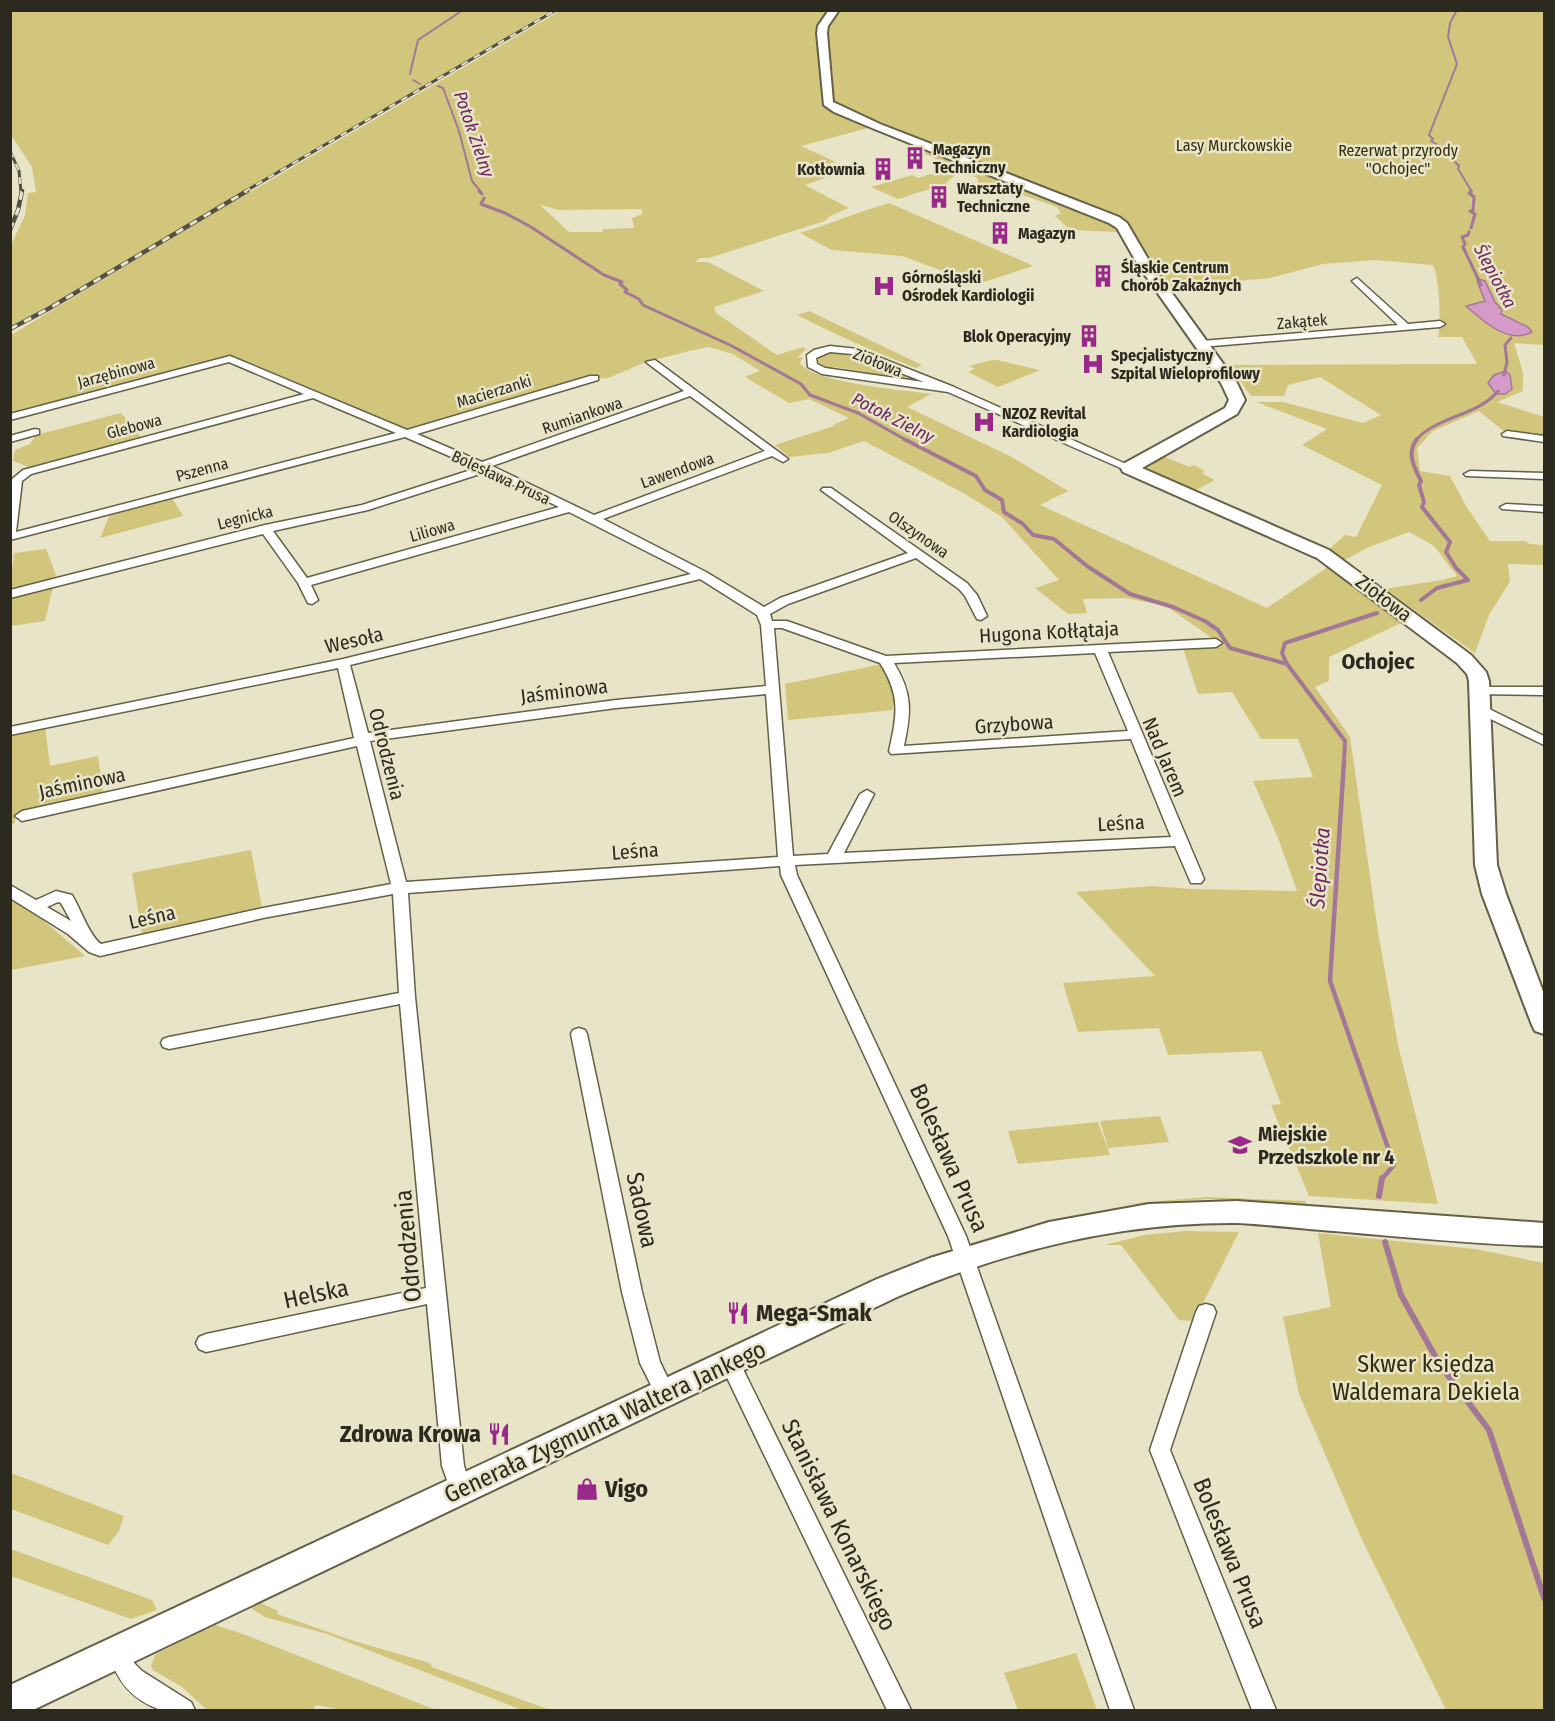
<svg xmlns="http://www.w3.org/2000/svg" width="1555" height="1721" viewBox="0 0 1555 1721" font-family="'Fira Sans Condensed',sans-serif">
  <rect width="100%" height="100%" fill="#e8e4c8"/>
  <path fill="#d2c57c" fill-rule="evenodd" d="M 10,11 L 11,10 L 551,11 L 50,305 L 11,326 L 11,245 L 25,215 L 28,193 L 36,192 L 32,167 L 11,135 Z
    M 560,11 L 1544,11 L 1544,345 L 1514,343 L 1523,373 L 1523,391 L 1497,402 L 1544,417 L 1544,439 L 1507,434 L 1479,411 L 1433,431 L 1417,448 L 1420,471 L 1450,476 L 1466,506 L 1490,541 L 1526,541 L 1529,544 L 1544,545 L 1544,565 L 1508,564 L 1510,581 L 1489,615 L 1475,653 L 1384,589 L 1442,580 L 1457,576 L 1434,546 L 1409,532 L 1369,547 L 1345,560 L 1328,550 L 1345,535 L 1356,537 L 1382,485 L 1302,445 L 1327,429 L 1256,402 L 1283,402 L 1363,423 L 1381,415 L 1320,377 L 1288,385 L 1284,396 L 1251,396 L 1229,365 L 1477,364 L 1462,337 L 1438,337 C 1441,320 1440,281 1433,265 L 1375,260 L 1323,264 L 1270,278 L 1166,287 L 1125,226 L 879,125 L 801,146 L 836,162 L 817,167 L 833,175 L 805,185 L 849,208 L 830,216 L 825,221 L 709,258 L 700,258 L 695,262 L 708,262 L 764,291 L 714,307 L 716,313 L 777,355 L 803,347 L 806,349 L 797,358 L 803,357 L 800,363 C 813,383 904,390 931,394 L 907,407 L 1010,456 L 1068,491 L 1040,505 L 1267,608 L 1328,567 L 1401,623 L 1329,657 L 1329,681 L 1315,687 L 1350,737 L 1378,932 L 1398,1045 L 1438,1204 L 1309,1196 L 1271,1105 L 1281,1104 L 1261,1051 L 1168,1055 L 1159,1028 L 1078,1032 L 1063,983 L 1155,976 L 1076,892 L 1153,886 L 1191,889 L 1297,891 L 1278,838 L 1253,781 L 1313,777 L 1298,739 L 1261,739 L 1232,692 L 1198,694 L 1180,639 L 1212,638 L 1166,606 L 1126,598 L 1083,599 L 1087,613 L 1068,614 L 1035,588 L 1059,580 L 1002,517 L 965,494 L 864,441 L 828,453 L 789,457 L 775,445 L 834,426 L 833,425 L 849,418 L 809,399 L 789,403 L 745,377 L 760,371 L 733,354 L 709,347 L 693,350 L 646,362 L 608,378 L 576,380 L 417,429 L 400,430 L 233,356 L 11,415 L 11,335 L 197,223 ZM 540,205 L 559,210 L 642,209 L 642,214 L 632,218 L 634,228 L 603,229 L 602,232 L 569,232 Z
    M 932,151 L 1106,221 L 1118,232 L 1070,230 L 1055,216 L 1061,213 L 1057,207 L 1002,188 L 984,189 L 978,184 L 977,178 L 923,153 Z
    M 944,170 L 955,175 L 945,184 L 898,199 L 871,187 L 912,175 L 918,178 Z
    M 889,203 L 1027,263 L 1033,266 L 978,284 L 902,256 L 832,250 L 800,233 C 830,224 858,212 889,203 Z
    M 809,311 L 922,365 L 916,368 C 875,352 836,335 797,315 Z
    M 836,351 L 857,355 L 849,355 L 894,376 L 905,376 L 917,382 L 835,367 L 828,369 L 816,363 L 816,357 Z
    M 992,360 L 997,360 L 1040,370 L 998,387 L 968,372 L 975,369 L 969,366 Z
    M 121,413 L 141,437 L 29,467 L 13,461 L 15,450 L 30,444 L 36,435 Z
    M 1162,456 L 1190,467 L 1194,465 L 1204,470 L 1203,474 L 1215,480 L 1196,490 L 1143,468 Z
    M 171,496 L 183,516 L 100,538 L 111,512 Z
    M 46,549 L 56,575 L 45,621 L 11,626 L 11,577 L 14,553 Z
    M 882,664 L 895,692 L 893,710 L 788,720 L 785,684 Z
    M 45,727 L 50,766 L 98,756 L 103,793 L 15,814 L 15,823 L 11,824 L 11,735 Z
    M 251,850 L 263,913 L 143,940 L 132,873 Z
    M 10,892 L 85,956 L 11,970 Z
    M 1160,1116 L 1169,1142 L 1108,1148 L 1100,1121 Z
    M 1098,1122 L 1110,1155 L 1018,1164 L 1008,1131 Z
    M 1208,1197 L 1305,1201 L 1306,1204 L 1209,1199 L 1112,1205 Z
    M 1185,1231 L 1239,1232 L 1194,1321 L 1179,1320 L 1121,1245 L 1104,1245 L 1145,1235 Z
    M 1318,1233 L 1475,1249 L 1544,1263 L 1544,1710 L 1446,1710 L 1363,1542 L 1299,1394 L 1283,1317 L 1331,1307 Z
    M 11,1473 L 124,1516 L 119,1531 L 108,1545 L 11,1509 Z
    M 11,1549 L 152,1600 L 157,1610 L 131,1619 L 11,1576 Z
    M 261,1603 L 278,1611 L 277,1614 L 354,1641 L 430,1663 L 432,1667 L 550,1710 L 522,1710 L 327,1634 L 265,1617 L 251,1608 Z
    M 215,1625 L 243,1634 L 436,1710 L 342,1710 L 316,1705 L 314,1710 L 207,1710 L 182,1687 L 153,1670 L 151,1665 L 156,1654 Z
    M 1076,1653 L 1097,1710 L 1018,1710 L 1004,1673 Z"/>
  <path fill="#d69ac9" stroke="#a37896" stroke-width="1.5" d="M 1478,279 L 1485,281 L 1495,302 L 1502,310 L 1501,314 L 1528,327 L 1532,332 C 1508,345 1483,321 1466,306 L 1485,301 L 1477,281 Z
    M 1506,371 L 1510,375 L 1512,389 L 1505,394 L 1496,394 L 1488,383 L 1494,375 Z"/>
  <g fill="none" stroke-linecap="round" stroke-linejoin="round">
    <path stroke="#a37896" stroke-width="2" d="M 1457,10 L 1450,23 L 1448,37 L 1457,64 L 1429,135 L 1433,139 L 1431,141 L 1450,152 L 1447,153 L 1459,166 L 1458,169 L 1472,192
      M 410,74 L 418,40 L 463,10
      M 413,80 L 420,84
      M 438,86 L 443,88 L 459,131 L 472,181 L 481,192"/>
    <path stroke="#a37896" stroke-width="3" d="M 479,191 L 482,194
      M 484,198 L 481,204 L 505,213 L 531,227 L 604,275 L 622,282 L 620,284 L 627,290 L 625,292 L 639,299 L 643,305 L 732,346 L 801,384 L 810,395 L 858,413 L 906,440
      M 1471,228 L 1475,214 L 1470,211 L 1473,211 L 1474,197 L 1469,193 L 1471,191
      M 1469,232 L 1468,235 L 1462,237 L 1465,244 L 1463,247 L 1481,285
      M 1504,375 L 1507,362 L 1505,345 L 1511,338
      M 1416,440 C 1437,416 1478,416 1498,391"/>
    <path stroke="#a37896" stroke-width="4" d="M 904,439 L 976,476 L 985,490 L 1002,500 L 1004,512 L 1023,524 L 1033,535 L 1054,539 L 1087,566 L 1130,594 L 1173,607 L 1205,621 L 1218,630 L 1230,648 L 1287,664
      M 1417,439 C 1406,453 1414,467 1421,481 L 1419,485 L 1424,502 L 1422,507 L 1450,542 L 1446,552 L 1456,568 L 1468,580 L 1437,588 L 1421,600
      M 1344,762 L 1345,741 L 1287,664 L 1282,653 L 1285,643 L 1377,613"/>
    <path stroke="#a37896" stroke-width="4.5" d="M 1344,761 L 1330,981 L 1394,1165 L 1381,1180"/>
    <path stroke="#a37896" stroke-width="6" d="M 1379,1196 L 1382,1178
      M 1385,1242 L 1401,1295 L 1440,1365 L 1489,1430 L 1544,1598"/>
    <g stroke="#646047" stroke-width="3">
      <path id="street" d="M 1357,278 L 1408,324 L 1440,321 L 1445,324 L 1440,327 L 1201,347 L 1196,344 L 1201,341 L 1398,325 L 1354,283 L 1352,281 Z
        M 830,346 L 858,349 L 954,387 L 1135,468 L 1129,471 L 1125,470 L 948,392 L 822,374 L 808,367 L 807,355 L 814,350 ZM 830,352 L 852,354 L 924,382 L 825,368 L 817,364 L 816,358 Z
        M 230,356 L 407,430 L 590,376 L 598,376 L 598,380 L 417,434 L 482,462 L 684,391 L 646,362 L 655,360 L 788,459 L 783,462 L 772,456 L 603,519 L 706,572 L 764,607 L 780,598 L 908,553 L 821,490 L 823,488 L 831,488 L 967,583 L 977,595 L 987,616 L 981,620 L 977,619 L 965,596 L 959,589 L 916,558 L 788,604 L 770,614 L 772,621 L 787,621 L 886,656 L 1216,639 L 1222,643 L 1216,647 L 1108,652 L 1204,879 L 1201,883 L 1191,883 L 1175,846 L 795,865 L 797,875 L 966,1236 L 1134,1710 L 1110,1710 L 948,1236 L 781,875 L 780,866 L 408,893 L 415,997 L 464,1466 L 472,1490 L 469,1497 L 461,1500 L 453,1497 L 442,1466 L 427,1304 L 206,1352 L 199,1349 L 196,1343 L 199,1337 L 206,1334 L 426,1288 L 400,1004 L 169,1049 L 163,1047 L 161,1043 L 163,1039 L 169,1037 L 399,993 L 393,894 L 263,918 L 100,956 L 89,952 L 68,934 L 10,898 L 10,885 L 36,900 L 56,891 L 72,895 C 81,910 89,935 101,944 L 263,908 L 391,884 L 357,746 L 22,821 L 15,816 L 22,811 L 354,738 L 338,668 L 10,735 L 10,727 L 343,659 L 691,574 L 569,512 L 311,585 L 318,600 L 312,604 L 308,603 L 298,583 L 263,534 L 10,598 L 10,590 L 265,525 L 362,505 L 477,468 L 405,437 L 10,540 L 11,480 L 23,470 L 304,394 L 229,362 L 10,420 L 10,414 ZM 690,396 L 765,451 L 594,515 L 492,466 ZM 313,398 L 396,433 L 16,532 L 22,481 L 31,474 ZM 486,472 L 559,507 L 307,578 L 273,531 L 368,510 ZM 700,579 L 757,615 L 761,625 L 766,686 L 616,700 L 368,733 L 350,665 ZM 774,628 L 782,628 L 880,663 C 901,696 897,715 889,751 L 891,754 L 1131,739 L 1171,837 L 844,853 L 874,794 L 867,790 L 860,794 L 828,854 L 793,856 ZM 1095,653 L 1128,731 L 904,746 C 911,712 913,694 894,663 ZM 766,694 L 778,857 L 406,882 L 370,741 L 616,708 ZM 58,902 L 61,903 L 71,921 L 47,907 Z
        M 35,429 L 39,430 L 39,434 L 10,442 L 10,436 Z
        M 1507,431 L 1544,436 L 1544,442 L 1503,436 L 1502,434 Z
        M 1470,471 L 1544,473 L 1544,479 L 1466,476 L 1464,474 Z
        M 1506,504 L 1544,506 L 1544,512 L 1502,509 L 1500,507 Z
        M 1479,687 L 1544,687 L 1544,695 L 1474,694 L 1472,691 L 1474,688 Z
        M 1479,704 L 1544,736 L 1544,745 L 1474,711 L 1472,708 Z
        M 579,1028 L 585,1030 L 587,1034 L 642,1292 L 660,1362 L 675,1393 L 672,1399 L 665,1402 L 658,1399 L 640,1363 L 622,1292 L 571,1034 L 573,1030 Z
        M 1206,1304 L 1213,1306 L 1216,1312 L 1170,1450 L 1276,1710 L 1252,1710 L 1150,1450 L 1196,1312 L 1199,1306 Z
        M 730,1354 L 737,1357 L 911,1710 L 887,1710 L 720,1363 L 723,1357 Z
        M 120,1641 L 128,1644 L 134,1663 L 142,1671 L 191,1702 L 195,1710 C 185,1710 170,1713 161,1710 C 132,1700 116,1681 109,1652 L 112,1644 Z"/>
    </g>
    <g stroke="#646047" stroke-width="4">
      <path id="secondary" d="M 829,10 L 839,10 L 828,26 L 827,33 L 833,102 L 880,124 L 1119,217 L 1127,223 L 1151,264 L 1237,383 L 1245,400 L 1237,414 L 1142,468 L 1329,550 L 1471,655 L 1486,672 L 1489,681 L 1497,865 L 1506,894 L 1544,994 L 1544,1034 L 1535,1031 L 1532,1025 L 1482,894 L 1475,865 L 1469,681 L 1467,674 L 1457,663 L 1317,558 L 1123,472 L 1121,468 L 1123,464 L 1225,408 L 1229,400 L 1221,383 L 1138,265 L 1117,228 L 1109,223 L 872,128 L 834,112 L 824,105 L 817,33 L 818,26 Z
        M 1237,1201 L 1544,1223 L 1544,1246 C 1466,1244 1387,1235 1309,1229 C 1285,1227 1261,1224 1237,1223 C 1120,1222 1004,1251 897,1297 L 33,1710 L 10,1710 L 10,1685 L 877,1279 L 930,1258 L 1049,1222 L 1149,1204 Z"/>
    </g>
    <use href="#street" fill="#fff" fill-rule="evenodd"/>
    <use href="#secondary" fill="#fff" fill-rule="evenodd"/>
    <g stroke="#535142" stroke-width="3">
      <path id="rail-far1" d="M 10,151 L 19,171 L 21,192
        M 244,192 L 556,10"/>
    </g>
    <g stroke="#535142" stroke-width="4.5">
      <path id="rail" d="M 10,230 L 18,210 L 22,191
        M 10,329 L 48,309 L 247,191"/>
    </g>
    <use href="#rail-far1" stroke="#e8e4c8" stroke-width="2" stroke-dasharray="7" stroke-linecap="butt"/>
    <use href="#rail" stroke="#e8e4c8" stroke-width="3" stroke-dasharray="8" stroke-linecap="butt"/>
  </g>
  <defs>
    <g id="building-bare" transform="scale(1.8)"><path d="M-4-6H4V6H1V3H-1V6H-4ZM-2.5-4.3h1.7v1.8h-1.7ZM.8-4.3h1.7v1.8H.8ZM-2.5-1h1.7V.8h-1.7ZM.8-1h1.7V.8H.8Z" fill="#992989" stroke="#e8e4c8" stroke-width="2.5" paint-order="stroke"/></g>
    <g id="hospital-bare" transform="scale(1.8)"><path d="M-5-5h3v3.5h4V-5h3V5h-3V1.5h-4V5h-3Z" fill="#992989" stroke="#e8e4c8" stroke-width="2.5" paint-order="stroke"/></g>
    <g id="school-bare" transform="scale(1.8)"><path d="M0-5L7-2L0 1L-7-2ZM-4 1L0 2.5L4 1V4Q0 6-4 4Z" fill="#992989" stroke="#e8e4c8" stroke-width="2.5" paint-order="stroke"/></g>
    <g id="restaurant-bare" transform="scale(1.8)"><path d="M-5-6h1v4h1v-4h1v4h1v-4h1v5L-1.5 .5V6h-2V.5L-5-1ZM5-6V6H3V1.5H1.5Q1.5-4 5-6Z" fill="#992989" stroke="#e8e4c8" stroke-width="2.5" paint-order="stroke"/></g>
    <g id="shop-bare" transform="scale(1.8)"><path d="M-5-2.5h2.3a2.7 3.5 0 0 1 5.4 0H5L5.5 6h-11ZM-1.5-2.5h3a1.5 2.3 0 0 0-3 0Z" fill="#992989" stroke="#e8e4c8" stroke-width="2.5" paint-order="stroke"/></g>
  </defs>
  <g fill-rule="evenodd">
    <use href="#building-bare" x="915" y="158"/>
    <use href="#building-bare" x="883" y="169"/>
    <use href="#building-bare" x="939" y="197"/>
    <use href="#building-bare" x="1000" y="233"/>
    <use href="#building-bare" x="1103" y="276"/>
    <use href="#hospital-bare" x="884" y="286"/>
    <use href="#building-bare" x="1089" y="336"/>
    <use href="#hospital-bare" x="1093" y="364"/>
    <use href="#hospital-bare" x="984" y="422"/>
    <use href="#school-bare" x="1240" y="1145"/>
    <use href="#restaurant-bare" x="738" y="1313"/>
    <use href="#restaurant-bare" x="499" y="1434"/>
    <use href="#shop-bare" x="587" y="1489"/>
  </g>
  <g text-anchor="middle" stroke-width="5" stroke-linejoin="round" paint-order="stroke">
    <g font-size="16" fill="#322c0b" stroke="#e8e4c8">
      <text x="1234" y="151">Lasy Murckowskie</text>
      <text x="1398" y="156">Rezerwat przyrody<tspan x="1398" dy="18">"Ochojec"</tspan></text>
    </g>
    <g font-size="16" font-weight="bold" fill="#2c2a1f" stroke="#e8e4c8" text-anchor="start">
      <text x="933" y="155">Magazyn<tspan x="933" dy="18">Techniczny</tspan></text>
      <text x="865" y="175" text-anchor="end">Kotłownia</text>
      <text x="957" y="194">Warsztaty<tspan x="957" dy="18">Techniczne</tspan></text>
      <text x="1018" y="239">Magazyn</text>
      <text x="1121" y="273">Śląskie Centrum<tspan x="1121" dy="18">Chorób Zakaźnych</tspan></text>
      <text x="902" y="283">Górnośląski<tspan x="902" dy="18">Ośrodek Kardiologii</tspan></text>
      <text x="1071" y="342" text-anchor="end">Blok Operacyjny</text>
      <text x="1111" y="361">Specjalistyczny<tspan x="1111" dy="18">Szpital Wieloprofilowy</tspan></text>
      <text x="1002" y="419">NZOZ Revital<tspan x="1002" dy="18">Kardiologia</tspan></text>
    </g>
    <g font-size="16" fill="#2c2a1f" stroke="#e8e4c8">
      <text transform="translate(1302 321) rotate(-5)" y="6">Zakątek</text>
      <text transform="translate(878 362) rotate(22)" y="6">Ziołowa</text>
      <text transform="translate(116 372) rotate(-15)" y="6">Jarzębinowa</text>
      <text transform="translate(494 391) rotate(-17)" y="6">Macierzanki</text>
      <text transform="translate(582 415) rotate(-19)" y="6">Rumiankowa</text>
      <text transform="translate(134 426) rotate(-15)" y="6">Glebowa</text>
      <text transform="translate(202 469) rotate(-15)" y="6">Pszenna</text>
      <text transform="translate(677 470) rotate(-20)" y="6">Lawendowa</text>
      <text transform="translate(501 477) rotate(25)" y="6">Bolesława Prusa</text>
      <text transform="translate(245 517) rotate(-14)" y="6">Legnicka</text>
      <text transform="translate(432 530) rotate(-16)" y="6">Liliowa</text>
      <text transform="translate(919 534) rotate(35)" y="6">Olszynowa</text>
    </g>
    <g font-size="18" font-style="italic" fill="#6d2762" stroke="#e8e4c8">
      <text transform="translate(474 134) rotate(71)" y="6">Potok Zielny</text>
      <text transform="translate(1495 276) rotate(62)" y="6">Ślepiotka</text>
      <text transform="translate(893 418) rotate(27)" y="6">Potok Zielny</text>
    </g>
    <g font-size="20" fill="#2c2a1f" stroke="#e8e4c8">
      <text transform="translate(1384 598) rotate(37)" y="7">Ziołowa</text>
      <text transform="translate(1049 632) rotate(-3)" y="7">Hugona Kołłątaja</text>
      <text transform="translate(354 640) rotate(-13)" y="7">Wesoła</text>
      <text transform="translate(564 691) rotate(-7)" y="7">Jaśminowa</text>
      <text transform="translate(1014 724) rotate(-4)" y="7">Grzybowa</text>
      <text transform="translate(387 754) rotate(76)" y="7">Odrodzenia</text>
      <text transform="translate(1165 757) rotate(67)" y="7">Nad Jarem</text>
      <text transform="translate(82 783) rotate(-12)" y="7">Jaśminowa</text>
      <text transform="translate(1121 823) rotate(-3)" y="7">Leśna</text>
      <text transform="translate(635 851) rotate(-4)" y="7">Leśna</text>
      <text transform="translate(152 917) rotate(-13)" y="7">Leśna</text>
    </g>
    <g font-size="20" font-weight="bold" fill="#2c2a1f" stroke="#e8e4c8" text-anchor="start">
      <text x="1258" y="1141">Miejskie<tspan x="1258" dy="23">Przedszkole nr 4</tspan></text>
    </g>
    <g font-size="21" font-style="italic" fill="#6d2762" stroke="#e8e4c8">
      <text transform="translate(1320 868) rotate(-86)" y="7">Ślepiotka</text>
    </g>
    <g font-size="22" font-weight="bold" fill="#2c2a1f" stroke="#e8e4c8">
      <text x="1378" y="669">Ochojec</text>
    </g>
    <g font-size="24" fill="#2c2a1f" stroke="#e8e4c8">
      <text transform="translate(949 1158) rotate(66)" y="8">Bolesława Prusa</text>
      <text transform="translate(642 1210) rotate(78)" y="8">Sadowa</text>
      <text transform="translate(408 1246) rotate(-95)" y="8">Odrodzenia</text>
      <text transform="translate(316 1294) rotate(-12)" y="8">Helska</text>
      <text transform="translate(605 1422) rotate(-25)" y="8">Generała Zygmunta Waltera Jankego</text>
      <text transform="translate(839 1525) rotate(64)" y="8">Stanisława Konarskiego</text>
      <text transform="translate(1230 1553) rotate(68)" y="8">Bolesława Prusa</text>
    </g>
    <g font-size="24" font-weight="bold" fill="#2c2a1f" stroke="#e8e4c8" text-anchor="start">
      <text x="756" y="1321">Mega-Smak</text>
      <text x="481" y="1442" text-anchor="end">Zdrowa Krowa</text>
      <text x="605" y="1497">Vigo</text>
    </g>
    <g font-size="24" fill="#322c0b" stroke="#e8e4c8">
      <text x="1426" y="1372">Skwer księdza<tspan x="1426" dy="28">Waldemara Dekiela</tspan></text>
    </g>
  </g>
  <rect width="1555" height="1721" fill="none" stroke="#2c2a1f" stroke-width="24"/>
</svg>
